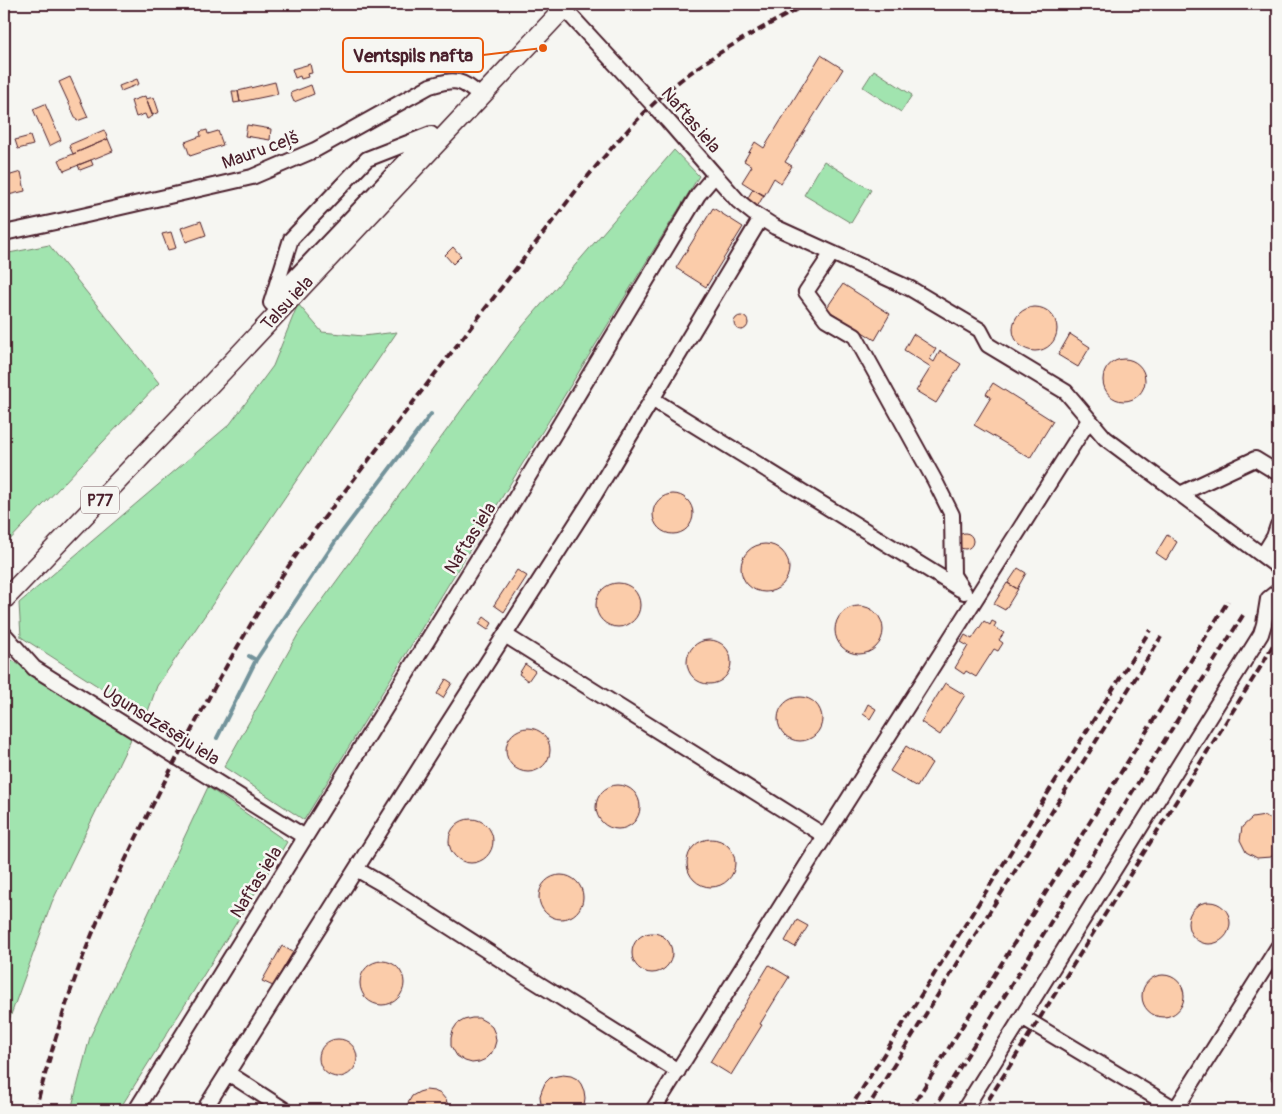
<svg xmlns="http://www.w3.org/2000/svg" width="1282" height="1114" viewBox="0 0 1282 1114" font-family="Pangolin,sans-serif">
  <rect width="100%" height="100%" fill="#f6f6f2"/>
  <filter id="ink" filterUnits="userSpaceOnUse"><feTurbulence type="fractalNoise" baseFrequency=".02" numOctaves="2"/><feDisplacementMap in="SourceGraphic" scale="10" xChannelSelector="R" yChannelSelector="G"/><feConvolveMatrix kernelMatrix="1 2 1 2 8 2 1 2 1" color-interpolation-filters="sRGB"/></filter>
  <g filter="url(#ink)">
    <path fill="#a1e4af" stroke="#76826d" d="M 874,70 L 912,95 L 901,112 L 863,87 Z
      M 674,150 L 699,176 L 304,820 L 224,767 L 300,631 L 522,327 Z
      M 824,161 L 871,190 L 851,223 L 804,195 Z
      M 49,245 L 159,383 L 4,546 L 4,254 Z
      M 298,304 L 322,332 L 363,336 L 397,332 L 157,686 L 146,717 L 21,637 L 19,603 L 230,424 L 273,366 Z
      M 4,655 L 132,737 L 52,902 L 4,1034 Z
      M 208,787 L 287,842 L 119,1110 L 71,1110 L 90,1037 Z"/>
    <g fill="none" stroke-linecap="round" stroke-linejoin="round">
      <path stroke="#73939b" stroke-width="4" d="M 249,656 L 256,660
        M 217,738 L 256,660 L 339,536 L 431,414"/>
    </g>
    <path fill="#fbccaa" stroke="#4a1f2b" d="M 821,55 L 843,69 L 785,162 L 792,166 L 781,183 L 774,178 L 764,196 L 742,182 L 752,166 L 744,161 L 755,142 L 764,148 Z
      M 310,64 L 312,73 L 307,74 L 308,77 L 301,79 L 300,76 L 295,78 L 292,69 Z
      M 70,77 L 88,117 L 77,121 L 59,82 Z
      M 137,79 L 139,84 L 121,91 L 119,86 Z
      M 275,82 L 278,94 L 240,102 L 238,91 Z
      M 311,85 L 314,94 L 294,102 L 290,93 Z
      M 232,91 L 238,91 L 240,102 L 234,103 Z
      M 145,96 L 153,116 L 147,119 L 145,114 L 136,117 L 131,101 Z
      M 154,97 L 159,112 L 152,115 L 146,99 Z
      M 45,104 L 61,140 L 49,146 L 33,109 Z
      M 247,125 L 271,129 L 270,140 L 245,136 Z
      M 104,130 L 108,139 L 73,154 L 69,145 Z
      M 207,130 L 208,134 L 218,131 L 223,145 L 190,156 L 185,142 L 201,136 L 200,132 Z
      M 30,136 L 33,145 L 18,149 L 15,140 Z
      M 108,139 L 113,151 L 64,171 L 59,160 Z
      M 91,160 L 93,165 L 80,170 L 78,165 Z
      M 21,172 L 25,191 L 4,196 L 4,177 Z
      M 753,189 L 764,195 L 757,207 L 746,201 Z
      M 713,208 L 743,227 L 706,287 L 676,268 Z
      M 201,221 L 206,235 L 186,242 L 181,228 Z
      M 171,232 L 176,248 L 168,250 L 162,234 Z
      M 453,247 L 461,256 L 453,264 L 445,255 Z
      M 843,284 L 890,314 L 875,340 L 826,309 Z
      M1013 329a22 22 0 1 1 44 0a22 22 0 1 1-44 0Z
      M734 323a7 7 0 1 1 14 0a7 7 0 1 1-14 0Z
      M 913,334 L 936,349 L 930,359 L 934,362 L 940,351 L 961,364 L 936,403 L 916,391 L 931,367 L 904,350 Z
      M 1070,334 L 1090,347 L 1078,367 L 1058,355 Z
      M1103 380a21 21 0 1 1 42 0a21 21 0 1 1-42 0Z
      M 993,383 L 1053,421 L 1030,458 L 974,425 L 991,397 L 986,394 Z
      M653 514a20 20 0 1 1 40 0a20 20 0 1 1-40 0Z
      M957 541a8 8 0 1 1 16 0a8 8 0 1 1-16 0Z
      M 1167,535 L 1177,542 L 1166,560 L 1156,553 Z
      M741 568a24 24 0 1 1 48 0a24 24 0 1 1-48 0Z
      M 1018,568 L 1026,573 L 1017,589 L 1008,583 Z
      M 517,570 L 527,576 L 504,612 L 494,605 Z
      M596 605a22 22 0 1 1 44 0a22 22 0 1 1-44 0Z
      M 1007,583 L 1018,589 L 1005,610 L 994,604 Z
      M835 630a24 24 0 1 1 48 0a24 24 0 1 1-48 0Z
      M 484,617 L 492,623 L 488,630 L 479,624 Z
      M 984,621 L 990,625 L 992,621 L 996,623 L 994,627 L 1004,633 L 999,640 L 1003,643 L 998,651 L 994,649 L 976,677 L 966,671 L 964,674 L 955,668 L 968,646 L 961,642 L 965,635 L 972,639 Z
      M687 662a22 22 0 1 1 44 0a22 22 0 1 1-44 0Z
      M 525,664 L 535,671 L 528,681 L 519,674 Z
      M 446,679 L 452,683 L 443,698 L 437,694 Z
      M 945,683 L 965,695 L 940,735 L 921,722 Z
      M778 719a22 22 0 1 1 44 0a22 22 0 1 1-44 0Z
      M 868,704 L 876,709 L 870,719 L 863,714 Z
      M506 750a22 22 0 1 1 44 0a22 22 0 1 1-44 0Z
      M 906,746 L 932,763 L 917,787 L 890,771 Z
      M596 807a22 22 0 1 1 44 0a22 22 0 1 1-44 0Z
      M 1265,816 L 1277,822 L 1278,826 L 1278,849 L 1271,857 L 1257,858 L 1246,852 L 1240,840 L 1242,827 L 1252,818 Z
      M449 841a22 22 0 1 1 44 0a22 22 0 1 1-44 0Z
      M687 863a24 24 0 1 1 48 0a24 24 0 1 1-48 0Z
      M539 897a22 22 0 1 1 44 0a22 22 0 1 1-44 0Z
      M1188 923a21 21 0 1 1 42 0a21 21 0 1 1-42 0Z
      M 797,920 L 808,926 L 795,947 L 785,941 Z
      M632 953a20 20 0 1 1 40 0a20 20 0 1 1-40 0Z
      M 282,946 L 293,952 L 273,986 L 262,981 Z
      M360 983a22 22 0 1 1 44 0a22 22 0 1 1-44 0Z
      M 769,965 L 789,977 L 760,1024 L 762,1025 L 731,1075 L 710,1062 Z
      M1142 996a21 21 0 1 1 42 0a21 21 0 1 1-42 0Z
      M 472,1018 L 479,1018 L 486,1022 L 492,1027 L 495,1034 L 496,1041 L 494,1048 L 491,1054 L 486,1059 L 479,1062 L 472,1063 L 465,1061 L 457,1056 L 451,1046 L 451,1038 L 453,1030 L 457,1024 L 464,1020 Z
      M319 1058a19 19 0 1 1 38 0a19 19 0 1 1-38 0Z
      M 1278,1061 L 1278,1091 L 1271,1078 L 1274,1065 Z
      M 563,1075 L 571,1076 L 577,1079 L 581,1084 L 584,1091 L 585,1098 L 584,1105 L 581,1110 L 545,1110 L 541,1104 L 540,1096 L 542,1090 L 545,1083 L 550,1078 L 557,1076 Z
      M 426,1090 L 434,1091 L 441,1094 L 446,1100 L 450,1110 L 405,1110 L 408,1103 L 412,1096 L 419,1092 Z"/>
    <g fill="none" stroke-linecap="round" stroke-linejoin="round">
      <g stroke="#4a1f2b" stroke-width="18">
        <path id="minor" d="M 715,175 L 738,201 L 753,213 L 775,227 L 911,289 L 980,330 L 988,345 L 1066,392 L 1105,438 L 1278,567
          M 4,233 L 69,219 L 252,177 L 315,150 L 430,86 C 456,78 461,79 481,97
          M 832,253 L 806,292 L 826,319 L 855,336 L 935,481 L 952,515 L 953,575 L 964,592
          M 273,300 L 429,136
          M 279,311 L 271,303 L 291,239 L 367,159 L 431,134 L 439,142
          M 652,399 L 960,589
          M 1180,494 L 1255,459 L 1278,473
          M 1263,555 L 1274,537 L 1278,525
          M 4,634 L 34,668 L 305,837
          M 505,635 L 825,836
          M 356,869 L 384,885 L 520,972 L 678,1071
          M 1022,1017 L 1177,1110
          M 228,1073 L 285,1110
          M 136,1110 L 504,517 L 698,195 L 715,175 L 668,121 L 560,4
          M 204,1110 L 433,747 L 595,494 L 761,218
          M 653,1110 L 825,836 L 1089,420
          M 964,1110 L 1261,634 L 1264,624 L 1268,599 L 1278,591
          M 1175,1110 L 1278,947"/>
      </g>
      <g stroke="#4a1f2b" stroke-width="21">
        <path id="major" d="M 4,600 L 196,400 L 568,4"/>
      </g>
      <use href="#minor" stroke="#f6f6f2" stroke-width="14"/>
      <use href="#major" stroke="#f6f6f2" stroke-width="18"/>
      <path stroke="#4a1f2b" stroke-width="4" stroke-dasharray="8 4" stroke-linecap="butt" d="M 35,1110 C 49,1060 63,1010 81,962 C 106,897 137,835 169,773 C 193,727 217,681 244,636 C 262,604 283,574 304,544 L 575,192 C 606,154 638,115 677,83 C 717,51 762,28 807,4
        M 849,1110 L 1150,630
        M 866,1110 L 1161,637
        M 910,1110 L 1228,601
        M 933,1110 L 1245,612
        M 982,1110 L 1263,663 L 1278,636"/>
    </g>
  </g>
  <g text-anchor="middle" stroke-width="5" stroke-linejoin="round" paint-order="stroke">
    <rect fill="#f6f6f2" stroke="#7e6067" stroke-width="1" x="81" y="486.5" width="38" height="27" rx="4"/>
    <g font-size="16" font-weight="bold" fill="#4a1f2b">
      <text x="100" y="506">P77</text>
    </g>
    <g font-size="18" fill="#4a1f2b" stroke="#f6f6f2">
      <text transform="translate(691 120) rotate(49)" y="6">Naftas iela</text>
      <text transform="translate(260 150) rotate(-20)" y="6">Mauru ceļš</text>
      <text transform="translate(287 303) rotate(-47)" y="6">Talsu iela</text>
      <text transform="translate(470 538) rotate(-58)" y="6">Naftas iela</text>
      <text transform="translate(161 725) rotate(32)" y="6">Ugunsdzēsēju iela</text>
      <text transform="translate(256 882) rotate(-58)" y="6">Naftas iela</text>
    </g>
  </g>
  <path fill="none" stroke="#e8590c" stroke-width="2" d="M543 48L483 55"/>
  <circle fill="#e8590c" stroke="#f6f6f2" stroke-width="2" cx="543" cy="48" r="5"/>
  <rect fill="#f6f6f2" stroke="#e8590c" stroke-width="2" x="343" y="38" width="140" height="34" rx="5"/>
  <g font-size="19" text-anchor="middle" font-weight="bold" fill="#4a1f2b">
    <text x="413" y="62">Ventspils nafta</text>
  </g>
  <rect width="1282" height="1114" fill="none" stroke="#f6f6f2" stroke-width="20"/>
  <rect x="10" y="10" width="1262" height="1094" fill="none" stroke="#4a1f2b" stroke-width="2" filter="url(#ink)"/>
</svg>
